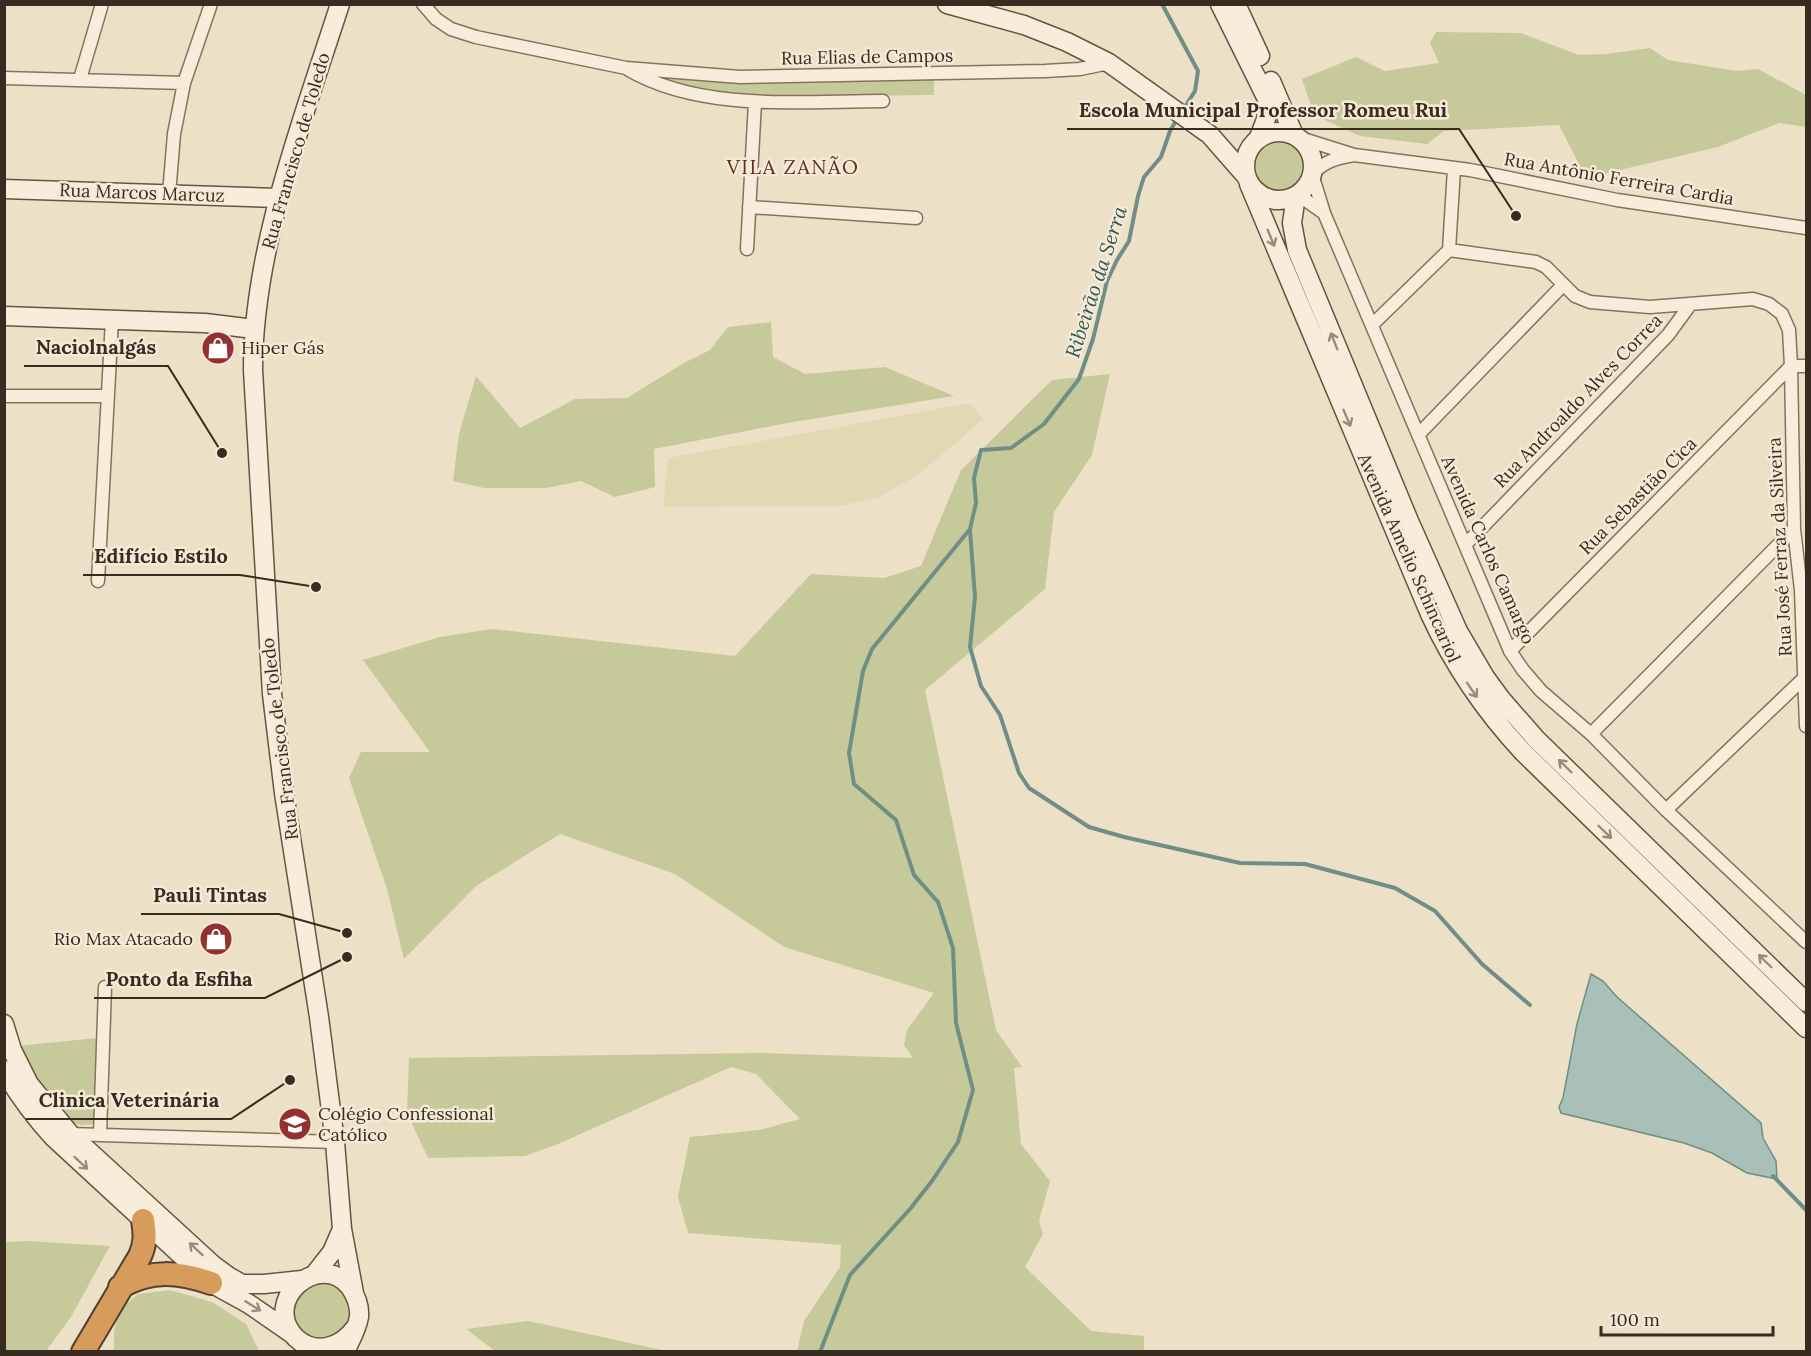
<svg xmlns="http://www.w3.org/2000/svg" width="1811" height="1356" viewBox="0 0 1811 1356" font-family="Lora,serif">
  <rect width="100%" height="100%" fill="#ece0c7"/>
  <path fill="#e2d9b4" d="M 970,403 L 983,419 L 948,450 L 916,476 L 879,497 L 840,506 L 663,507 L 668,458 Z"/>
  <path fill="#c6ca9b" d="M 1436,32 L 1521,33 L 1579,55 L 1606,54 L 1650,48 L 1668,60 L 1737,71 L 1758,69 L 1806,95 L 1806,127 L 1779,123 L 1718,147 L 1586,178 L 1559,125 L 1444,131 L 1427,144 L 1360,136 L 1314,115 L 1302,79 L 1356,57 L 1385,71 L 1439,63 L 1430,43 Z
    M 656,76 L 730,82 L 934,80 L 934,95 L 760,97 L 708,92 Z
    M1250 166a28 28 0 1 1 56 0a28 28 0 1 1-56 0Z
    M 771,322 L 773,357 L 805,374 L 885,367 L 954,396 L 787,423 L 654,449 L 655,487 L 615,497 L 581,481 L 546,488 L 484,488 L 453,481 L 459,434 L 476,376 L 520,428 L 575,399 L 627,398 L 682,364 L 710,350 L 728,327 Z
    M 1110,374 L 1092,455 L 1054,512 L 1045,589 L 925,690 L 996,1030 L 1022,1067 L 1014,1068 L 1021,1144 L 1050,1181 L 1039,1221 L 1043,1234 L 1025,1267 L 1091,1331 L 1144,1336 L 1144,1351 L 797,1351 L 804,1321 L 840,1267 L 841,1245 L 688,1233 L 678,1197 L 690,1137 L 759,1130 L 800,1119 L 756,1074 L 731,1067 L 558,1144 L 525,1156 L 428,1158 L 407,1113 L 409,1058 L 759,1053 L 913,1058 L 904,1045 L 907,1030 L 934,993 L 784,947 L 675,874 L 560,834 L 476,886 L 404,959 L 387,889 L 349,778 L 361,752 L 430,752 L 363,660 L 440,637 L 492,629 L 735,656 L 811,574 L 884,578 L 921,566 L 961,470 L 1052,380 Z
    M 97,1038 L 95,1124 C 87,1125 79,1126 72,1122 C 57,1113 25,1063 17,1046 Z
    M 27,1241 L 110,1246 L 71,1317 L 46,1351 L 5,1351 L 5,1242 Z
    M 310,1283 C 330,1283 340,1281 348,1301 C 363,1338 304,1356 293,1319 C 292,1315 293,1309 293,1305 Z
    M 170,1290 L 212,1302 L 246,1324 L 259,1351 L 114,1352 L 114,1332 L 118,1311 L 138,1294 Z
    M 528,1321 L 667,1351 L 495,1351 L 466,1329 Z"/>
  <path fill="#a8c0b8" stroke="#6f8e85" stroke-width="1.5" d="M 1591,974 L 1603,981 L 1617,997 L 1761,1123 L 1763,1138 L 1776,1161 L 1777,1179 L 1747,1173 L 1712,1153 L 1684,1143 L 1561,1113 L 1559,1107 L 1563,1098 L 1577,1024 Z"/>
  <g fill="none" stroke-linecap="round" stroke-linejoin="round">
    <path stroke="#6f8e85" stroke-width="4" d="M 1162,4 L 1198,71 L 1195,91 L 1183,110
      M 970,530 L 975,597 L 970,647 L 981,686 L 1000,715 L 1019,773 L 1029,788 L 1089,827 L 1124,837 L 1240,863 L 1305,864 L 1395,888 L 1435,911 L 1482,964 L 1530,1005
      M 1773,1176 L 1806,1210
      M 820,1352 L 850,1275 L 910,1209 L 932,1181 L 958,1142 L 973,1090 L 956,1023 L 953,948 L 938,902 L 914,875 L 896,820 L 854,784 L 849,753 L 863,671 L 872,649 L 970,529 L 976,503 L 974,478 L 981,450 L 1011,448 L 1044,424 L 1079,379 L 1093,339 L 1107,281 L 1117,260 L 1129,241 L 1138,196 L 1144,177 L 1161,157 L 1170,131 L 1177,119"/>
    <g stroke="#87725d" stroke-width="15">
      <path id="street" d="M 423,4 L 436,19 L 451,29 L 476,37 L 626,68 L 740,77 L 1045,71 L 1080,69 L 1109,63
        M 629,70 C 702,112 801,101 883,101
        M 4,78 L 184,83
        M 80,79 L 102,4
        M 1300,138 L 1354,155 L 1470,170 L 1617,200 L 1806,228
        M 1354,155 C 1336,158 1325,161 1312,174 L 1324,213 L 1510,651 L 1523,670 L 1541,691 L 1591,734 L 1666,810 L 1806,942
        M 169,194 L 174,134 L 184,83 L 211,4
        M 1297,194 L 1324,213
        M 749,207 L 916,218
        M 747,249 L 755,102
        M 1449,250 L 1536,262 L 1546,267 L 1575,296 L 1590,302 L 1650,307 L 1753,299 L 1769,304 L 1782,314 L 1789,330 L 1791,366 L 1794,529 L 1801,590 L 1806,726
        M 1372,325 L 1449,250 L 1454,169
        M 1791,366 L 1806,366
        M 4,396 L 108,396
        M 1418,435 L 1563,285
        M 1465,545 L 1668,335 L 1690,305
        M 98,581 L 112,319
        M 1510,651 L 1791,366
        M 1591,734 L 1794,529
        M 1666,810 L 1804,678
        M 69,1134 L 335,1142
        M 100,1134 L 105,987"/>
    </g>
    <g stroke="#695340" stroke-width="21">
      <path id="secondary" d="M 340,4 C 303,119 253,248 253,370 L 272,694 L 284,793 L 319,1017 L 335,1142 L 342,1229 L 354,1293
        M 947,4 L 1024,25 L 1067,42 L 1109,63 L 1210,135 L 1245,175
        M 1220,4 L 1267,99 C 1269,114 1265,123 1259,137
        M 1236,4 L 1260,56
        M 1271,81 L 1294,135
        M1245 166a34 34 0 1 1 68 0a34 34 0 1 1-68 0Z
        M 1249,184 L 1430,614 C 1454,666 1484,710 1523,752 L 1806,1028
        M 4,189 L 279,198
        M 1296,196 L 1292,223 L 1297,250 L 1409,521 L 1458,631 L 1485,677 L 1501,699 L 1536,739 L 1806,1002
        M 4,316 L 205,323 L 254,329
        M 4,1024 L 12,1050 L 29,1084 L 70,1134 L 213,1265 L 228,1276 L 242,1284
        M 4,1070 C 18,1095 34,1116 53,1137 L 194,1267 L 206,1281
        M 314,1275 L 332,1252 L 342,1229
        M 211,1283 L 249,1304 L 291,1333
        M 232,1284 L 264,1284 L 302,1280
        M 345,1352 C 350,1341 357,1329 359,1317 C 360,1306 356,1296 350,1287 C 320,1249 259,1301 296,1338 C 316,1356 341,1347 355,1328"/>
    </g>
    <g stroke="#554031" stroke-width="26">
      <path id="highway" d="M 120,1287 C 152,1269 178,1272 211,1283
        M 83,1352 L 140,1256 C 146,1243 145,1233 143,1220"/>
    </g>
    <use href="#street" stroke="#f7edda" stroke-width="12"/>
    <use href="#secondary" stroke="#f7edda" stroke-width="18"/>
    <use href="#highway" stroke="#d79c5c" stroke-width="22"/>
  </g>
  <defs><path id="oneway-shaft" d="M-6 0H5M1.5-3L5.5 0L1.5 3" fill="none" stroke-width="1.6" stroke-linecap="round" stroke-linejoin="round" transform="scale(1.5)"/></defs>
  <g stroke="#988c7d">
    <use href="#oneway-shaft" transform="translate(1271 238) rotate(68)"/>
    <use href="#oneway-shaft" transform="translate(1334 341) rotate(-112)"/>
    <use href="#oneway-shaft" transform="translate(1347 418) rotate(67)"/>
    <use href="#oneway-shaft" transform="translate(1472 690) rotate(55)"/>
    <use href="#oneway-shaft" transform="translate(1565 766) rotate(-136)"/>
    <use href="#oneway-shaft" transform="translate(1605 832) rotate(44)"/>
    <use href="#oneway-shaft" transform="translate(1765 961) rotate(-136)"/>
    <use href="#oneway-shaft" transform="translate(81 1163) rotate(43)"/>
    <use href="#oneway-shaft" transform="translate(196 1249) rotate(-137)"/>
    <use href="#oneway-shaft" transform="translate(253 1306) rotate(32)"/>
  </g>
  <defs>
    <g id="shop-disc" transform="scale(1.725)"><circle r="9.5" fill="#933034" stroke="#f4ead6"/><path d="M-5-2.5h2.3a2.7 3.5 0 0 1 5.4 0H5L5.5 6h-11ZM-1.5-2.5h3a1.5 2.3 0 0 0-3 0Z" fill="#fff"/></g>
    <g id="school-disc" transform="scale(1.725)"><circle r="9.5" fill="#933034" stroke="#f4ead6"/><path d="M0-5L7-2L0 1L-7-2ZM-4 1L0 2.5L4 1V4Q0 6-4 4Z" fill="#fff"/></g>
  </defs>
  <g fill-rule="evenodd">
    <use href="#shop-disc" x="218" y="348"/>
    <use href="#shop-disc" x="216" y="939"/>
    <use href="#school-disc" x="295" y="1124"/>
  </g>
  <g text-anchor="middle" stroke-width="5" stroke-linejoin="round" paint-order="stroke">
    <g font-size="18" fill="#382b20" stroke="#f4ead6">
      <text transform="translate(867 57) rotate(-1)" y="6">Rua Elias de Campos</text>
      <text transform="translate(296 151) rotate(-74)" y="6">Rua Francisco de Toledo</text>
      <text transform="translate(1619 179) rotate(10)" y="6">Rua Antônio Ferreira Cardia</text>
      <text transform="translate(142 193) rotate(2)" y="6">Rua Marcos Marcuz</text>
      <text transform="translate(1578 401) rotate(-46)" y="6">Rua Androaldo Alves Correa</text>
      <text transform="translate(1638 496) rotate(-45)" y="6">Rua Sebastião Cica</text>
      <text transform="translate(1780 547) rotate(-93)" y="6">Rua José Ferraz da Silveira</text>
      <text transform="translate(1488 550) rotate(66)" y="6">Avenida Carlos Camargo</text>
      <text transform="translate(1409 558) rotate(66)" y="6">Avenida Amelio Schincariol</text>
      <text transform="translate(280 739) rotate(-97)" y="6">Rua Francisco de Toledo</text>
    </g>
    <g font-size="18" fill="#382b20" stroke="#f4ead6" text-anchor="start">
      <text x="241" y="354">Hiper Gás</text>
      <text x="193" y="945" text-anchor="end">Rio Max Atacado</text>
      <text x="318" y="1120">Colégio Confessional<tspan x="318" dy="21">Católico</tspan></text>
    </g>
    <g font-size="20" letter-spacing="1.5" fill="#632d21" stroke="#f4ead6">
      <text x="793" y="174">VILA ZANÃO</text>
    </g>
    <g font-size="20" font-style="italic" fill="#305753" stroke="#f4ead6">
      <text transform="translate(1096 282) rotate(-72)" y="7">Ribeirão da Serra</text>
    </g>
  </g>
  <path fill="none" stroke="#382b20" stroke-width="2" d="M1516 216L1459 129H1067M222 453L168 366H24M316 587L240 575H83M347 933L279 914H141M347 957L265 998H94M290 1080L231 1119H26"/>
  <g fill="#382b20" stroke="#f4ead6" stroke-width="2">
    <circle cx="1516" cy="216" r="6"/>
    <circle cx="222" cy="453" r="6"/>
    <circle cx="316" cy="587" r="6"/>
    <circle cx="347" cy="933" r="6"/>
    <circle cx="347" cy="957" r="6"/>
    <circle cx="290" cy="1080" r="6"/>
  </g>
  <g font-size="20" text-anchor="middle" font-weight="bold" fill="#382b20" stroke="#f4ead6" stroke-width="5" stroke-linejoin="round" paint-order="stroke">
    <text x="1263" y="117">Escola Municipal Professor Romeu Rui</text>
    <text x="96" y="354">Naciolnalgás</text>
    <text x="161" y="563">Edifício Estilo</text>
    <text x="210" y="902">Pauli Tintas</text>
    <text x="179" y="986">Ponto da Esfiha</text>
    <text x="129" y="1107">Clinica Veterinária</text>
  </g>
  <rect width="1811" height="1356" fill="none" stroke="#382b20" stroke-width="12"/>
  <path d="M1601 1326v9h172v-9" fill="none" stroke="#382b20" stroke-width="3"/>
  <text x="1610" y="1326" font-size="18" fill="#382b20" stroke="#f4ead6" stroke-width="4.5" paint-order="stroke">100 m</text>
</svg>
